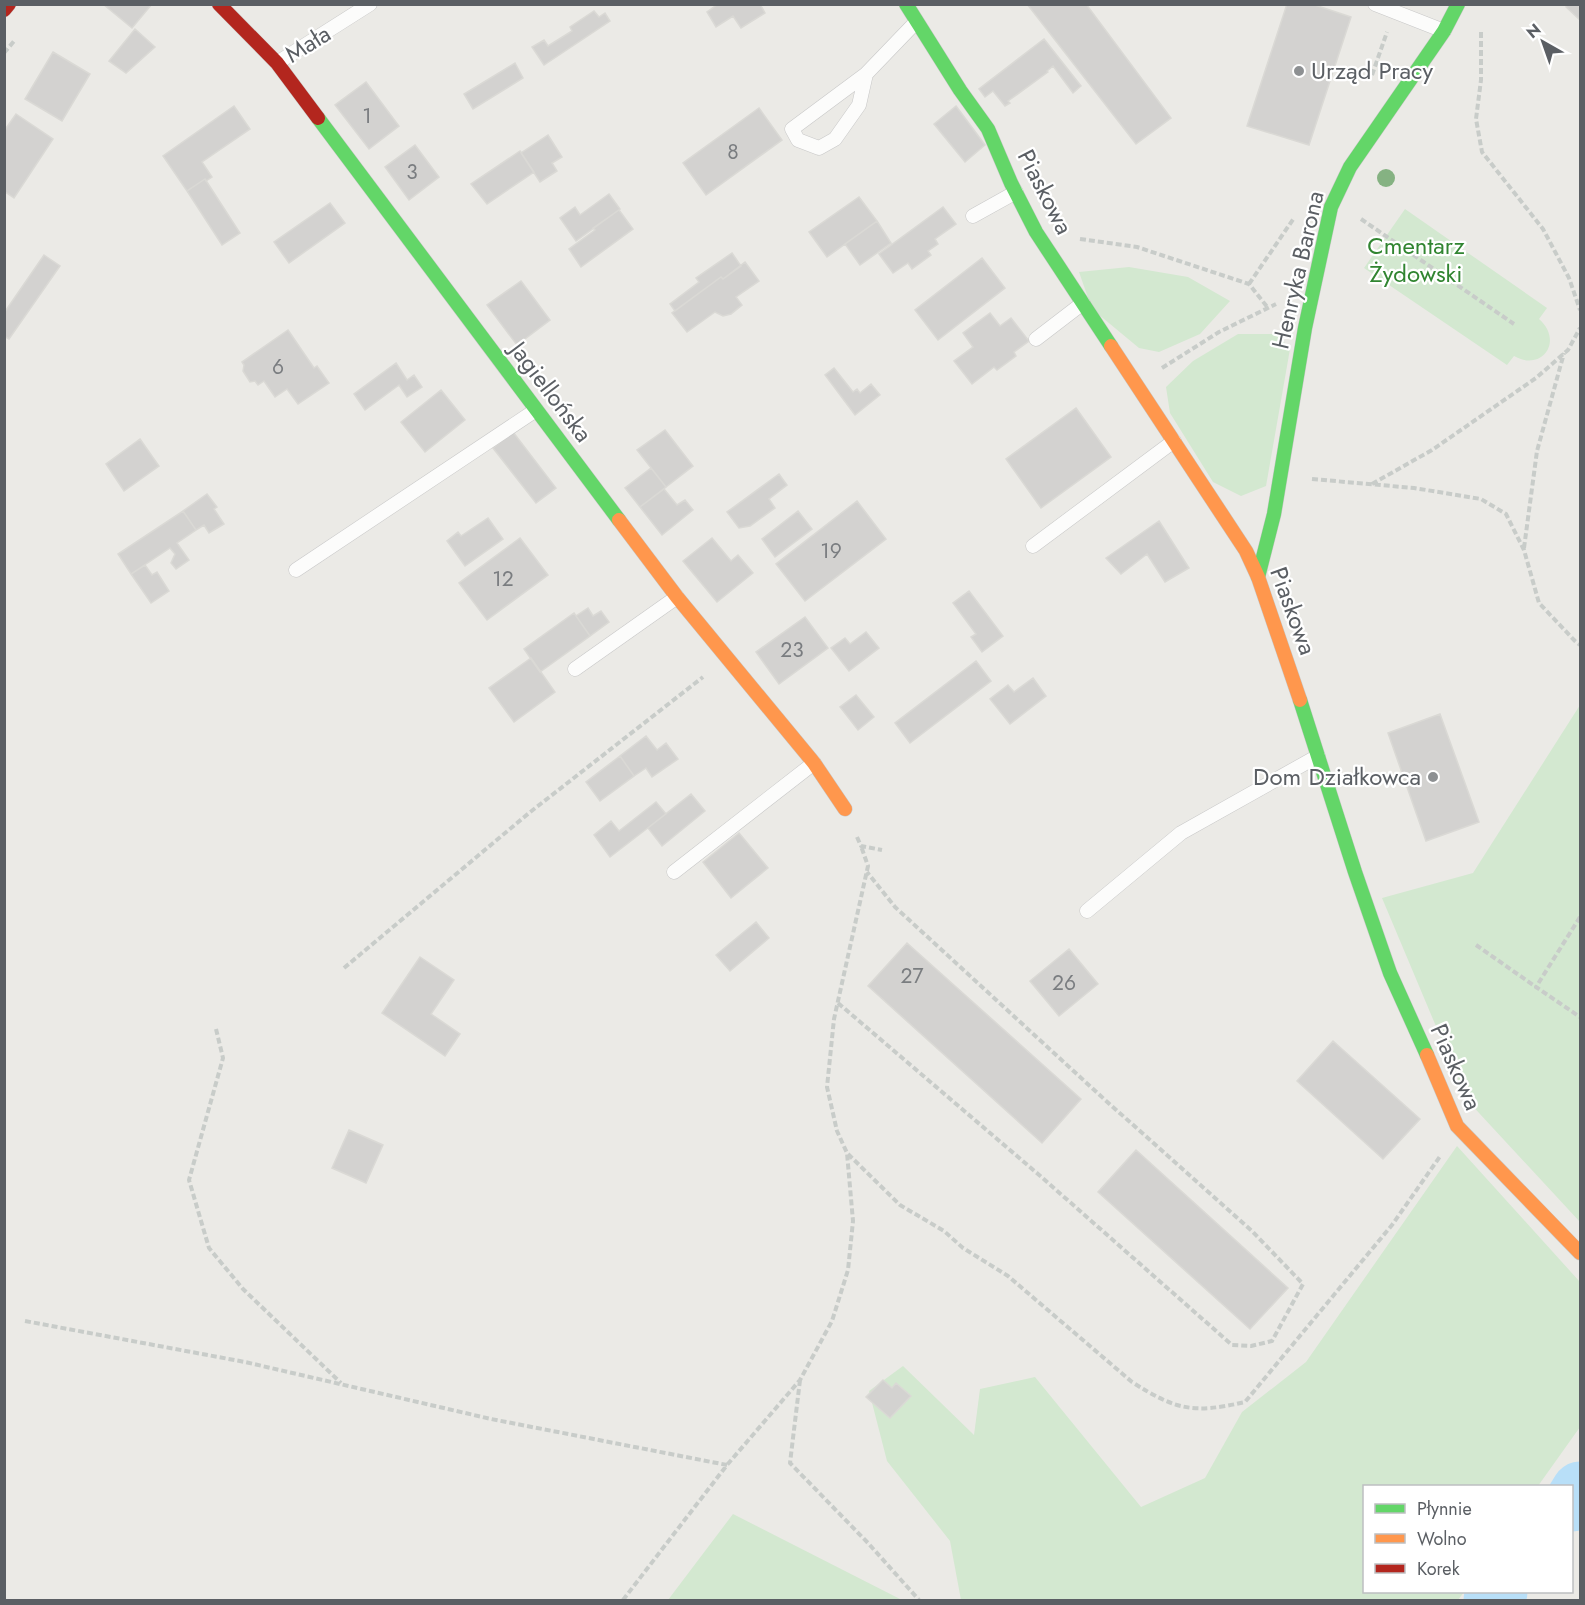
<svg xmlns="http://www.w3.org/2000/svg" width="1585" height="1605" viewBox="0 0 1585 1605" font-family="Jost,sans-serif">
  <rect width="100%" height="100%" fill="#ebeae6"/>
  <path fill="#d3e8d0" d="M 1405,209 L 1547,308 L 1539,319 C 1564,341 1542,372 1514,356 L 1507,365 L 1364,268 Z
    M 1129,267 L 1188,277 L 1230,301 L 1200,334 L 1159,352 L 1139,348 L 1092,309 L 1079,272 Z
    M 1238,334 L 1277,334 L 1290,349 L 1266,486 L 1241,496 L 1213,482 L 1170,413 L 1166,387 L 1193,361 Z
    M 1580,705 L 1580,1222 L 1467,1100 L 1382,898 L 1473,873 Z
    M 1457,1146 L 1580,1282 L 1580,1427 L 1538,1486 L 1364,1486 L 1364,1592 L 1464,1592 L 1458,1600 L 961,1600 L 950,1541 L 887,1461 L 869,1391 L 903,1366 L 974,1435 L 980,1389 L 1035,1377 L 1141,1507 L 1205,1478 L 1242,1412 L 1306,1362 Z
    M 733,1514 L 902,1600 L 668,1600 Z"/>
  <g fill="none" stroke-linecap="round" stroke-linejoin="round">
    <path stroke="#b8dff8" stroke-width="57" d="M 1572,1503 L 1580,1490
      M 1492,1600 L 1499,1592"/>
  </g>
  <path fill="#d3d2d0" stroke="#dad9d5" stroke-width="1.5" d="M 103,4 L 152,4 L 132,28 Z
    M 718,4 L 760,4 L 765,13 L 741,28 L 733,16 L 716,27 L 707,12 Z
    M 1027,4 L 1086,4 L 1171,118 L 1136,144 Z
    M 1287,4 L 1312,4 L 1351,17 L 1309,145 L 1247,126 Z
    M 1568,4 L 1580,4 L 1580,20 L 1566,7 Z
    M 594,11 L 599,17 L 605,13 L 610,21 L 544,65 L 532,47 L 544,40 L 548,46 L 572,31 L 570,27 Z
    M 135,29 L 155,47 L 126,73 L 109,61 Z
    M 1044,39 L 1081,86 L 1073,93 L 1053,66 L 1047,71 L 1048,72 L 1008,101 L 1010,103 L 1005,106 L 993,91 L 985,97 L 979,89 Z
    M 53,52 L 90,74 L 62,121 L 25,99 Z
    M 515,63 L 523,78 L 473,109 L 464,94 Z
    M 366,82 L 399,126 L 369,149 L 335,105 Z
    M 234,106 L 250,129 L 202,162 L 212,177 L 206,181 L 205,179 L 187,191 L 163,156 Z
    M 956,106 L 985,145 L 965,162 L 934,124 Z
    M 759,108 L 782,140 L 706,195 L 683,163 Z
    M 16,114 L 53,139 L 14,198 L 4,191 L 4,131 Z
    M 548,135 L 562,157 L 552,163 L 557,171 L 540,182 L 521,153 Z
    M 415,145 L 439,177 L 409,200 L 385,167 Z
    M 520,151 L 534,172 L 487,204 L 471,184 Z
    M 205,179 L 240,233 L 222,245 L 187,191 Z
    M 609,194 L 620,209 L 576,241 L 560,218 L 575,207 L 580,215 Z
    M 859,197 L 877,221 L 827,257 L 809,232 Z
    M 330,203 L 345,223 L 289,263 L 274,242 Z
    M 943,207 L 956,224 L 935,239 L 938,244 L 928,251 L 931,255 L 912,269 L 908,263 L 893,273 L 879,254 Z
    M 619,210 L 633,229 L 581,267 L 569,249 L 595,230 L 593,228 Z
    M 877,221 L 891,243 L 860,265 L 845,244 Z
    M 732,253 L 741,266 L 723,279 L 721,277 L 675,311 L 670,304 L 699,282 L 696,278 Z
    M 44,255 L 60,266 L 9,339 L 4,336 L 4,313 Z
    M 982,258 L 1005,288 L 938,340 L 915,310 Z
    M 745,262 L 759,281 L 736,297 L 742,305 L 731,314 L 723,316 L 715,312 L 687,332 L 672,313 L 721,277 L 723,279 Z
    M 521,281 L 550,320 L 517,345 L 487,305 Z
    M 990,313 L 1000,326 L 1011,318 L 1029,341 L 1014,352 L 1016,356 L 997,370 L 994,367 L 972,384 L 954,361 L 973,347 L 963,333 Z
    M 288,330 L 314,368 L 317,366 L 329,383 L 298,404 L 287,389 L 275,397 L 264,381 L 258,385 L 255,381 L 250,382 L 243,371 L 244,365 L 242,362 Z
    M 396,363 L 407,380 L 414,375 L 422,387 L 407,397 L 399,385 L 365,410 L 354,394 Z
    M 834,368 L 853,392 L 857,389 L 860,393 L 871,384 L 880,395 L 855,415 L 825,375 Z
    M 441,390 L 465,420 L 425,452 L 401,422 Z
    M 1076,408 L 1111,457 L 1041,508 L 1006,459 Z
    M 665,430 L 693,466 L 666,487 L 637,450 Z
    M 513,432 L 556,488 L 536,503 L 493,448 Z
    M 140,439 L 159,466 L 124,491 L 106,464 Z
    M 651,468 L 666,487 L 640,507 L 625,488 Z
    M 779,474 L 787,485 L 769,499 L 775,508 L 750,526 L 739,528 L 727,512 Z
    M 664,489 L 677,505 L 685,500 L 693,510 L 662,535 L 640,507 Z
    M 207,494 L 217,507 L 214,509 L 224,524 L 209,533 L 204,525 L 196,530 L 183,511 Z
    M 857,501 L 886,539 L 805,601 L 776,564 Z
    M 183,511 L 196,530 L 177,543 L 189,560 L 176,569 L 171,563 L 175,554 L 170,548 L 131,574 L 118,554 Z
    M 798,511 L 812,529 L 775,557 L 762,539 Z
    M 488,518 L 503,539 L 465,566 L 447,541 L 458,532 L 461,536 Z
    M 1159,521 L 1189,568 L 1165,582 L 1147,554 L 1121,574 L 1106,558 Z
    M 520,538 L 548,575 L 487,620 L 459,583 Z
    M 712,538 L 731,561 L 738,555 L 753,573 L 717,602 L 683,561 Z
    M 145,565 L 152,575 L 157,572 L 169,591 L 151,603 L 131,574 Z
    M 969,591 L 1003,636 L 982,652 L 971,637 L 976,634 L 953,603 Z
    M 588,608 L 593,616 L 601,611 L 609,622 L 590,636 L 576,616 Z
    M 574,613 L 590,636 L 540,672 L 524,649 Z
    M 805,617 L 828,648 L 779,684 L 756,652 Z
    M 866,632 L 879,648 L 849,671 L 831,648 L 845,638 L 850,644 Z
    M 531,658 L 555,692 L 514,722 L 489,688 Z
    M 976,661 L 991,681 L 910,743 L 895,723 Z
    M 1033,678 L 1046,696 L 1010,724 L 990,699 L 1008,685 L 1014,692 Z
    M 856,695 L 874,717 L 858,730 L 840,707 Z
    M 1440,714 L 1479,822 L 1426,841 L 1388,733 Z
    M 646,736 L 657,750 L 666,743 L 678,759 L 652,777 L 646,768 L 634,776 L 620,756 Z
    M 620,756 L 634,776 L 600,801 L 586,782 Z
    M 691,794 L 705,811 L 662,846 L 648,828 Z
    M 656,802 L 666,814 L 610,857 L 594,835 L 611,821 L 619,831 Z
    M 739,833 L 768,868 L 731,898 L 703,862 Z
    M 756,922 L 769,938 L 730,971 L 716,955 Z
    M 907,943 L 1081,1099 L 1042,1143 L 868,986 Z
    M 1069,949 L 1098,984 L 1059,1016 L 1030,981 Z
    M 420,957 L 454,980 L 431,1014 L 460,1034 L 445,1056 L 382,1013 Z
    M 1333,1041 L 1420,1119 L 1383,1159 L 1297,1081 Z
    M 349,1130 L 383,1145 L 366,1183 L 332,1168 Z
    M 1136,1150 L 1288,1288 L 1250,1329 L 1098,1192 Z
    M 883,1380 L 892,1388 L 896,1383 L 911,1396 L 890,1418 L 866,1397 Z"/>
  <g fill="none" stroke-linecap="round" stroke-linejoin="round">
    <g stroke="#c8c8c8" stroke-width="15">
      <path id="lane" d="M 1375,4 L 1444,31
        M 277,63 L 370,4
        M 866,74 L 792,129 L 798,140 L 819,148 L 835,139 L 859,105 L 866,74 L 916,22
        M 973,216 L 1016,192
        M 1036,339 L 1083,303
        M 1033,546 L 1174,441
        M 296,570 L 536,410
        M 575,669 L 677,597
        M 674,872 L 814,763
        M 1087,911 L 1181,833 L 1318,756"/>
    </g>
    <g stroke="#c7c7c6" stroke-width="15">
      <path id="fast" d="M 906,4 L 960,90 L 988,129 L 1011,183 L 1036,232 L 1111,346
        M 318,118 L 619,520
        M 1258,577 L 1274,514 L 1305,328 L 1331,207 L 1350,167 L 1444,31 L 1458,4
        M 1300,700 L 1355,872 L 1390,973 L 1427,1055"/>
    </g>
    <g stroke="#c7c7c6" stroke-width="15">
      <path id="slow" d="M 1111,346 L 1246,551 L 1258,577 L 1300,700
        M 619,520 L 677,597 L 814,763 L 845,809
        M 1427,1055 L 1457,1126 L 1580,1253"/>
    </g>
    <g stroke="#c7c7c6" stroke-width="15">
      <path id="jam" d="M 219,4 L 277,63 L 318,118
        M 4,10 L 9,4"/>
    </g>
    <path stroke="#c8ccc9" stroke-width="4" stroke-dasharray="6 3" stroke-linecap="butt" d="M 1481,32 L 1481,80 L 1476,119 L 1482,152 L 1543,229 L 1569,278 L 1580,310
      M 4,53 L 15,40
      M 1372,75 L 1387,32
      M 1361,219 L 1514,324
      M 1080,239 L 1137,247 L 1249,284 L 1268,308
      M 1249,284 L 1294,218
      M 1162,368 L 1219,332 L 1276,304
      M 1312,479 L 1414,488 L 1481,499 L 1506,514 L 1524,550 L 1539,603 L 1575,641 L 1580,645
      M 1372,484 L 1432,450 L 1536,378 L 1568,350 L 1580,328
      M 1524,548 L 1537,451 L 1564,353
      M 857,837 L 861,846 L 882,850
      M 1580,917 L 1536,987 L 1580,1017
      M 1476,945 L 1536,987
      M 344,968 L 529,813 L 703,677
      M 838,1003 L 1038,1174 L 1232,1345 L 1251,1346 L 1272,1341 L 1303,1284 L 1252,1231 L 1104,1099 L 895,907 L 867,872
      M 216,1029 L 223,1058 L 189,1180 L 209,1248 L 243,1289 L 341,1383
      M 848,1154 L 900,1205 L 944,1231 L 963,1248 L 1008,1276 L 1132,1382 C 1176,1410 1193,1414 1245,1402 L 1392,1225 L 1441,1155
      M 25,1321 L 245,1362 L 491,1419 L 727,1465
      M 800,1380 L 790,1463 L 868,1543 L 919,1600
      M 623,1600 L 727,1465 L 800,1380 L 832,1321 L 848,1270 L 853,1221 L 847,1153 L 837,1131 L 827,1087 L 834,1019 L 868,866 L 861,846"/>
    <use href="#lane" stroke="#fcfcfb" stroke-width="14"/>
    <use href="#fast" stroke="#63d668" stroke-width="14"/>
    <use href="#slow" stroke="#ff974d" stroke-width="14"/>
    <use href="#jam" stroke="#b3261e" stroke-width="14"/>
  </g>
  <circle fill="#85b282" cx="1386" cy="178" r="9"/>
  <g fill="#8d9092" stroke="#fff" stroke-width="2">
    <circle cx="1299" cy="71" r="6"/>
    <circle cx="1433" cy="777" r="6"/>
  </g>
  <g text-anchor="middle" stroke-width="4.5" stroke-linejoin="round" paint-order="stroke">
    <g font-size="21" fill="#7a7d80">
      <text x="367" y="123">1</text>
      <text x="733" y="159">8</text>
      <text x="412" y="179">3</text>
      <text x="278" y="374">6</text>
      <text x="831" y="558">19</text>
      <text x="503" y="586">12</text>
      <text x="792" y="657">23</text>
      <text x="912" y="983">27</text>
      <text x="1064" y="990">26</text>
    </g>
    <g font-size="24" fill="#5b5f64" stroke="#fff">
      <text transform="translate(308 44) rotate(-32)" y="8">Mała</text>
      <text transform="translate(1045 192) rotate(63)" y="8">Piaskowa</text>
      <text transform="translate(1298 270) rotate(-77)" y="8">Henryka Barona</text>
      <text transform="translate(551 392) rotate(53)" y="8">Jagiellońska</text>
      <text transform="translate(1293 611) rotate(70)" y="8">Piaskowa</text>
      <text transform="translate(1456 1067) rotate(66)" y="8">Piaskowa</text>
    </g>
    <g font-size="24" fill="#5b5f64" stroke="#fff" text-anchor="start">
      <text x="1311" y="79">Urząd Pracy</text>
      <text x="1421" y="785" text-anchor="end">Dom Działkowca</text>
    </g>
    <g font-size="24" fill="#318531" stroke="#fff">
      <text x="1416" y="254">Cmentarz<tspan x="1416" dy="28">Żydowski</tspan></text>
    </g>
  </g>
  <rect width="1585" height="1605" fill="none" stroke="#5b5f64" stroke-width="12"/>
  <rect x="1363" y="1485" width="210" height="108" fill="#ffffff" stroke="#bdbfc1" stroke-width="1.5"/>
  <rect x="1375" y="1504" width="30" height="9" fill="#63d668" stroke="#bdbfc1" stroke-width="1.5"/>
  <text x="1417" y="1515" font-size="18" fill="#5b5f64">Płynnie</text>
  <rect x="1375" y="1534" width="30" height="9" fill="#ff974d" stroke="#bdbfc1" stroke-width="1.5"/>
  <text x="1417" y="1545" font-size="18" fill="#5b5f64">Wolno</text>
  <rect x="1375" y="1564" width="30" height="9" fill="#b3261e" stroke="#bdbfc1" stroke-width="1.5"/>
  <text x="1417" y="1575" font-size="18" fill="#5b5f64">Korek</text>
  <g transform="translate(1543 42) rotate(320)" stroke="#ffffff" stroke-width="4.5" paint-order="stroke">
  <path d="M0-4.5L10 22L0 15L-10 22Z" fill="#5b5f64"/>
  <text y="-9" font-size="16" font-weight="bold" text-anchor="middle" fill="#5b5f64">N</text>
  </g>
</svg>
